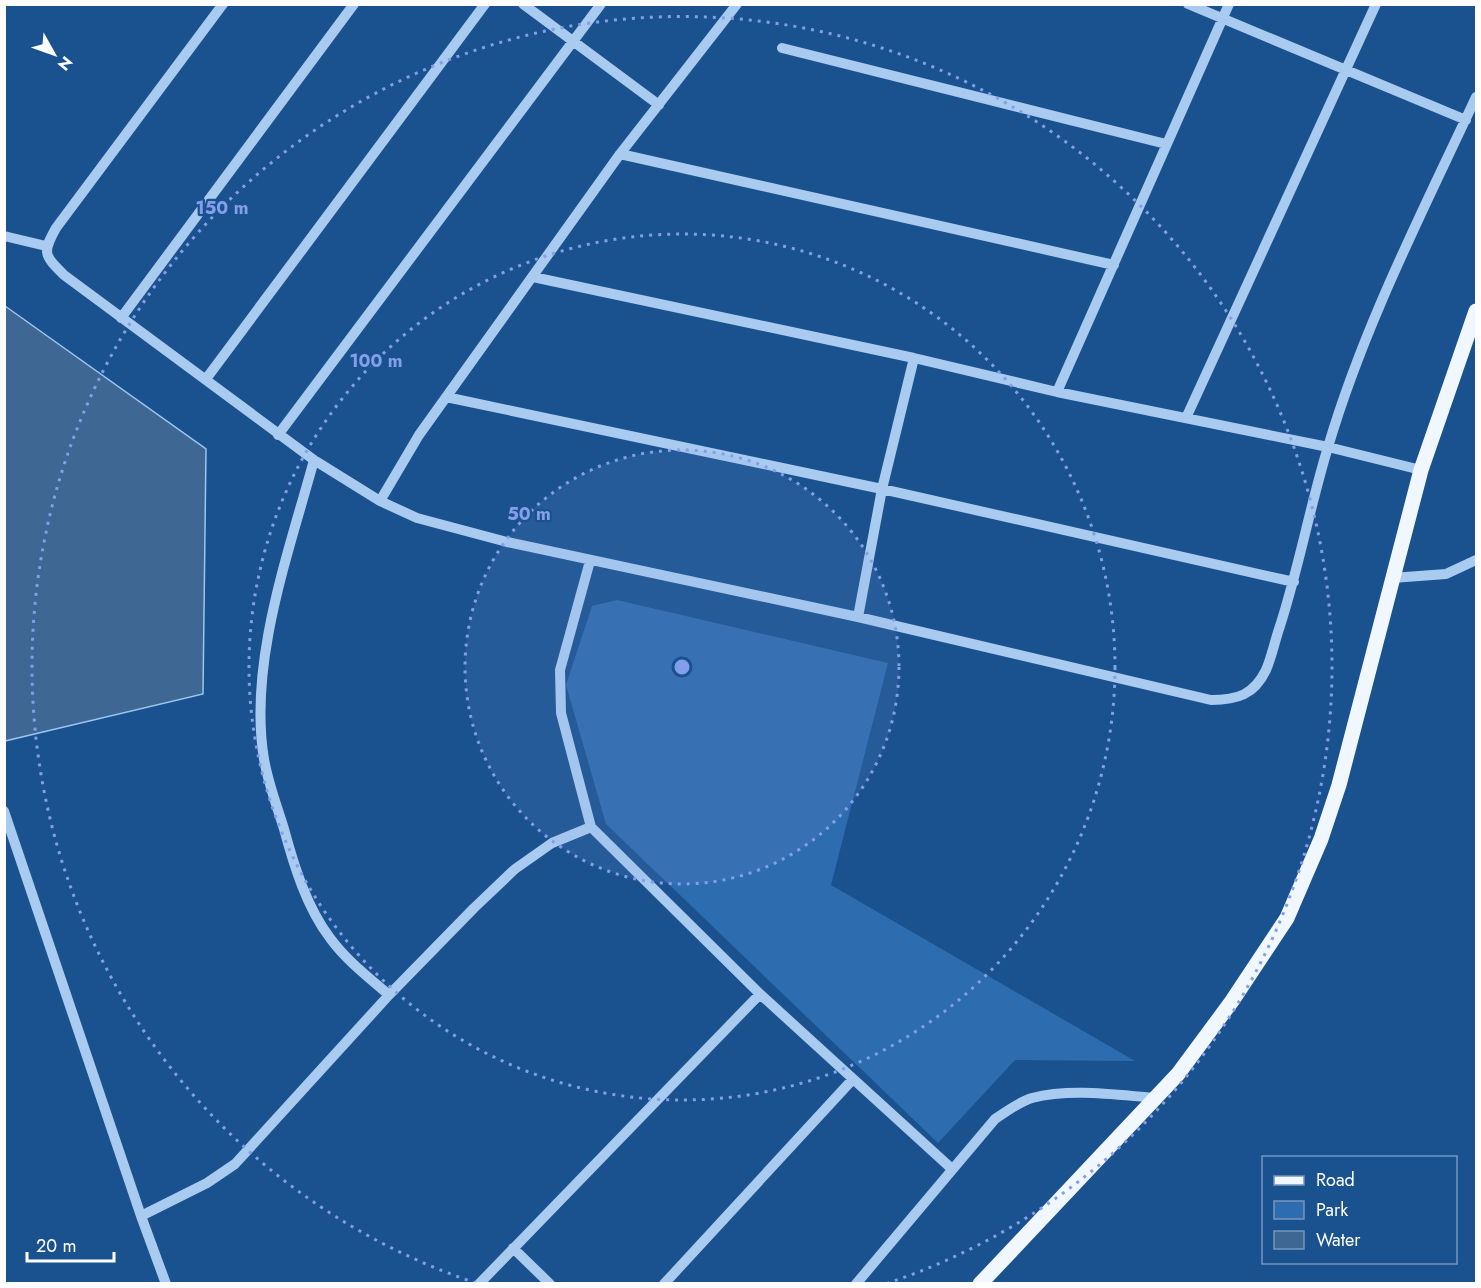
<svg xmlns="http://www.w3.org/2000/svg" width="1481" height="1288" viewBox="0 0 1481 1288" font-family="Jost,sans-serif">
  <rect width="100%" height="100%" fill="#1a5290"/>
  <path fill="#2d6cae" d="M 617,600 L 888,663 L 831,885 L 1135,1061 L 1015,1060 L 938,1143 L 606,824 L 566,685 L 592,606 Z"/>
  <path fill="#3f6794" stroke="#9cc6f1" stroke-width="1.5" d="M 5,306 L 206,449 L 203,694 L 5,741 Z"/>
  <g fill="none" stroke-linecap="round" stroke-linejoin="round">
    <path stroke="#a9cbef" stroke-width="10" d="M 223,4 L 56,228 C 42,253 44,255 64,275 L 314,460 L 380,501 L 417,518 L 507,542 L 858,617 L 1211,700 C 1237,700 1254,695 1266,670 C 1272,656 1275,640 1280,626 C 1299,567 1310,506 1328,447 C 1364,325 1423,211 1476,97
      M 523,4 L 659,105
      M 1188,4 L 1466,120
      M 782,48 L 1166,144
      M 620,154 L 1114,265
      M 4,236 L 46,246
      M 533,277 L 914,358 L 1057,392 L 1328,447 L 1421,470
      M 121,318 L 354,4
      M 206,379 L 485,4
      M 1057,392 L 1229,4
      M 446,397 L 882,489 L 1294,582
      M 1186,418 L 1376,4
      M 278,435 L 601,4
      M 314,460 C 289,552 248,663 264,759 C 268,783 277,806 284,829 C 294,866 307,908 330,938 C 346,960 368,977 389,995
      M 380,501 L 419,435 L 620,154 L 737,4
      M 590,561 L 560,670 L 561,713 L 591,827 L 760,994 L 952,1169
      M 1392,578 L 1446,574 L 1476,560
      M 858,617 L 882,489 L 914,358
      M 4,811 L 141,1216 L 166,1284
      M 141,1216 L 207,1183 L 235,1164 L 389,995 L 474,908 L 515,869 L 552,843 L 591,827
      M 513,1248 L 550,1284
      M 479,1284 L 760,994
      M 664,1284 L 853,1079
      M 856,1284 L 995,1119 C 1007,1111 1019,1102 1032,1098 C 1071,1088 1116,1095 1156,1098"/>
    <path stroke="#f1f7ff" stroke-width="15" d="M 980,1284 L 1178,1074 L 1232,1001 L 1287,918 L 1321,839 L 1339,785 L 1421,470 L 1476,311"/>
  </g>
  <circle cx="682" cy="667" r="217" fill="#839eea" fill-opacity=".12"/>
  <g fill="none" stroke="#839eea" stroke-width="3" stroke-dasharray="3 6">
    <circle cx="682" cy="667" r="217"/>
    <circle cx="682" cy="667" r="433"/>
    <path d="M476 1283A650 650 0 1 1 888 1283"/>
  </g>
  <circle cx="682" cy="667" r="9" fill="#839eea" stroke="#1a5290" stroke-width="3"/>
  <g font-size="18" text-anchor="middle" font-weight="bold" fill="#839eea" stroke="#1a5290" stroke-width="4.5" stroke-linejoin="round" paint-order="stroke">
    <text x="222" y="214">150 m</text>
    <text x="376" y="367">100 m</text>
    <text x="529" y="520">50 m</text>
  </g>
  <rect width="1481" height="1288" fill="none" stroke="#ffffff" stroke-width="12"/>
  <rect x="1262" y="1156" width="195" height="108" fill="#1a5290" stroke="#7697bc" stroke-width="1.5"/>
  <rect x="1274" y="1176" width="30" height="9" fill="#f1f7ff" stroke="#7697bc" stroke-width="1.5"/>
  <text x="1316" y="1186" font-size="18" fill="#ffffff">Road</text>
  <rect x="1274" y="1201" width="30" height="18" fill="#2d6cae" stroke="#7697bc" stroke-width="1.5"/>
  <text x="1316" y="1216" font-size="18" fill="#ffffff">Park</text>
  <rect x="1274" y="1231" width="30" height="18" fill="#3f6794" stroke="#7697bc" stroke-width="1.5"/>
  <text x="1316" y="1246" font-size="18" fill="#ffffff">Water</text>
  <g transform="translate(54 54) rotate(130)" stroke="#1a5290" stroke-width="4.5" paint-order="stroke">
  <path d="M0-4.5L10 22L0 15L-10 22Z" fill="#ffffff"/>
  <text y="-9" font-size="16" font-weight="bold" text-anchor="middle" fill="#ffffff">N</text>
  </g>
  <path d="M27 1252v9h87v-9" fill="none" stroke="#ffffff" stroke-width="3"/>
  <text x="36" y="1252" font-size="18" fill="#ffffff" stroke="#1a5290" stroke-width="4.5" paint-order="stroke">20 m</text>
</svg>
